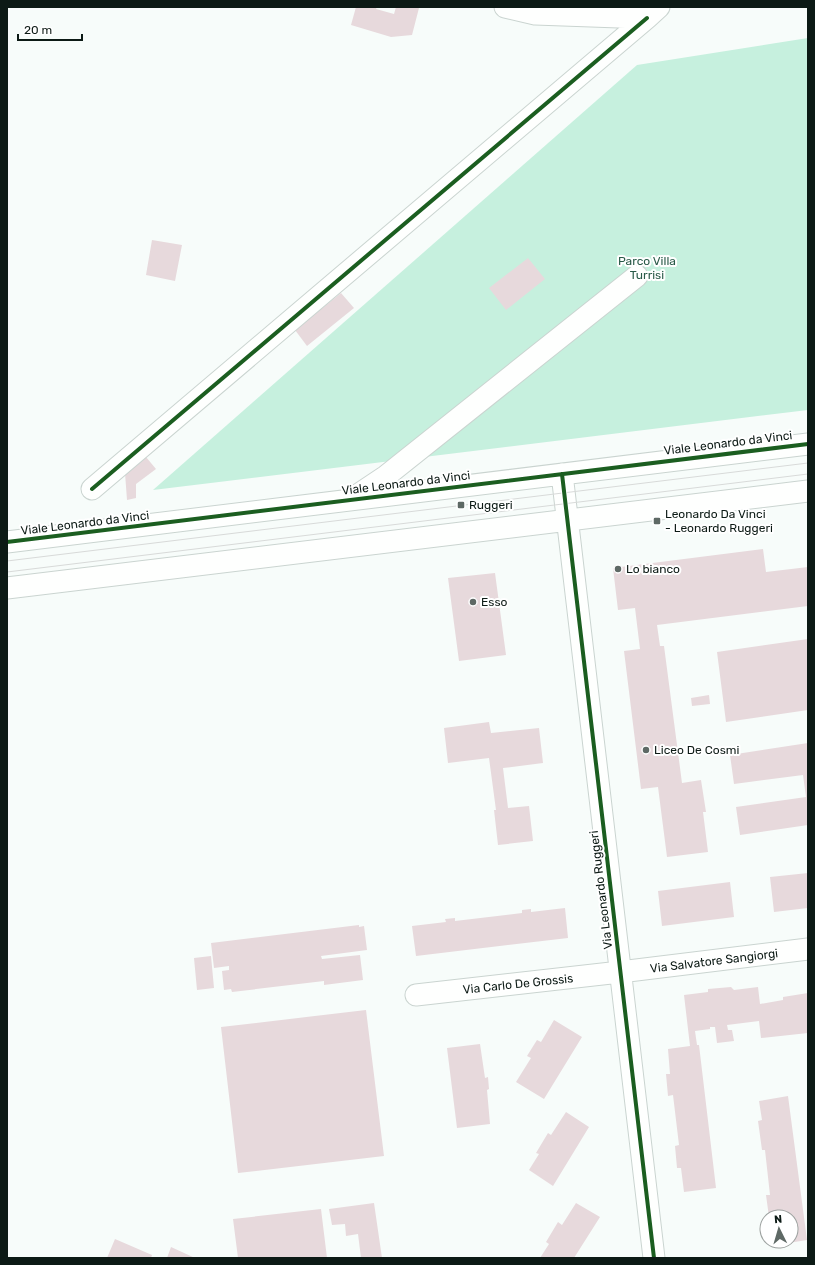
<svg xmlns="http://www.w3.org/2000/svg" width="815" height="1265" viewBox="0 0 815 1265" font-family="Rubik,sans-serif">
  <rect width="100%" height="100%" fill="#f7fcfa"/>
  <path fill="#c6f0de" d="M 808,38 L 808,410 L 153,490 L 637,65 Z"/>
  <path fill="#e7d9dc" d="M 356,7 L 377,7 L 376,9 L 394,14 L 396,7 L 419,8 L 412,35 L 391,37 L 351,25 Z
    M 152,240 L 182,245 L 175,281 L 146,275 Z
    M 528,258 L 545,279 L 506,310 L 489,288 Z
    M 341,293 L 354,308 L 307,346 L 295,330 Z
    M 146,457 L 156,469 L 136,484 L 136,498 L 127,500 L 125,473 Z
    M 763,549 L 766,572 L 808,567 L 808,606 L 657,625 L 660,646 L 664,646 L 682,783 L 701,780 L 706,812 L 703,812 L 708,852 L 667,857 L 658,787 L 641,789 L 624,651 L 640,649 L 635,608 L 618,610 L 613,568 Z
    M 495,573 L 506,655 L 459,661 L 448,578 Z
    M 808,639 L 808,710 L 726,722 L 717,652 Z
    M 709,695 L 710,704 L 692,706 L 691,698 Z
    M 489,722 L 491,733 L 539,728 L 543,763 L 503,768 L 508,808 L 529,806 L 533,841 L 498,845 L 494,810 L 496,810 L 489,758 L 448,763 L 444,728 Z
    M 808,743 L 808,825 L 740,835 L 736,807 L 806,797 L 803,775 L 734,784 L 730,755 Z
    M 808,873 L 808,908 L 774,912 L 770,877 Z
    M 730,882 L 734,917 L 662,926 L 658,891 Z
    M 565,908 L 568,938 L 416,956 L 412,926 L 446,922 L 445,919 L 455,918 L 455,921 L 522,913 L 522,910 L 531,909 L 531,912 Z
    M 359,925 L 359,927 L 364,926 L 367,950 L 321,956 L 322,959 L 360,955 L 363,980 L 324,985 L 324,981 L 232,992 L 231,989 L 224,990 L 222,971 L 229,970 L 229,966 L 214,968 L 211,943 Z
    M 211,956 L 214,988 L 197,990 L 194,958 Z
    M 731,987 L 734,990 L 758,987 L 760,1004 L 783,1000 L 783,997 L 808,993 L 808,1033 L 761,1038 L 759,1021 L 727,1025 L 728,1030 L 732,1030 L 734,1041 L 717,1043 L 715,1027 L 710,1027 L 710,1029 L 695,1031 L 697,1045 L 699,1045 L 716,1188 L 684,1192 L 681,1168 L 677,1168 L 675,1146 L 679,1145 L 673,1095 L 668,1096 L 666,1074 L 670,1074 L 668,1049 L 690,1046 L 684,995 L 708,992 L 708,989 Z
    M 366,1010 L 384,1156 L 238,1173 L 221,1027 Z
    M 554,1020 L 582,1037 L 544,1099 L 516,1082 L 531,1058 L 527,1056 L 537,1040 L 541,1042 Z
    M 480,1044 L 485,1078 L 488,1077 L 489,1089 L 487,1090 L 490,1124 L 457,1128 L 447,1048 Z
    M 788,1096 L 807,1240 L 776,1245 L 775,1241 L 791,1241 L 791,1217 L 769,1217 L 766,1195 L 770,1195 L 765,1150 L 762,1150 L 758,1121 L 762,1120 L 759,1101 Z
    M 566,1112 L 589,1127 L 553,1186 L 529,1170 L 539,1154 L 536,1153 L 548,1133 L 551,1135 Z
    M 374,1203 L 382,1258 L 361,1258 L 358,1234 L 346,1236 L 345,1224 L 332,1225 L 329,1209 Z
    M 576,1203 L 600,1217 L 574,1258 L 540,1258 L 549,1244 L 546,1242 L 558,1222 L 562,1225 Z
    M 321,1209 L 327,1258 L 238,1258 L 233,1219 Z
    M 115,1239 L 152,1255 L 151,1258 L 107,1258 Z
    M 171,1247 L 195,1258 L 167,1258 Z"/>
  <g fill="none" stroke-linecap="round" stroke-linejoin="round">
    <g stroke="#cad4d0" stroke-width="23">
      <path id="minor" d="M 505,7 L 535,14 L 647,18 L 659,7
        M 562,474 L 654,1258
        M 92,489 L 647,18
        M 353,498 L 386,476 L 637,276
        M 7,542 L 808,444
        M 7,588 L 808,491
        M 416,995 L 620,972 L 808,949"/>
    </g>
    <use href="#minor" stroke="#fefffe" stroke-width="21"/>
    <path stroke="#d8dad9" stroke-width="1" d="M 7,561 L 808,463
      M 7,572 L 808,474"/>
    <g stroke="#fff" stroke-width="6">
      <path id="cycleway" d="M 562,474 L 654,1258
        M 92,489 L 647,18
        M 7,542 L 808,444"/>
    </g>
    <use href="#cycleway" stroke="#1b5e20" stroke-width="4"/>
  </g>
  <g fill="#5e6965" stroke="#fff" stroke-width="1.5">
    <rect x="457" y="501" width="8" height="8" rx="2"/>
    <rect x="653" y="517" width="8" height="8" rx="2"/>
    <circle cx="618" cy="569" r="4"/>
    <circle cx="473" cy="602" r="4"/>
    <circle cx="646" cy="750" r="4"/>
  </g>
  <g text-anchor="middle" stroke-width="4" stroke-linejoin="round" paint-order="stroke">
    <g font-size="12" fill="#295a48" stroke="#fff">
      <text x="647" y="265">Parco Villa<tspan x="647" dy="14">Turrisi</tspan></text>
    </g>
    <g font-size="12" fill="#0c1a15" stroke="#fff">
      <text transform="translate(728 443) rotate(-7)" y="4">Viale Leonardo da Vinci</text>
      <text transform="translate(406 483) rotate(-7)" y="4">Viale Leonardo da Vinci</text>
      <text transform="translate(85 523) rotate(-7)" y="4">Viale Leonardo da Vinci</text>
      <text transform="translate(601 890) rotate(-97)" y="4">Via Leonardo Ruggeri</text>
      <text transform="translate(714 961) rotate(-7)" y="4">Via Salvatore Sangiorgi</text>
      <text transform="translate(518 984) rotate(-6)" y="4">Via Carlo De Grossis</text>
    </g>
    <g font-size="12" fill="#0c1a15" stroke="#fff" text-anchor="start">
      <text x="469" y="509">Ruggeri</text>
      <text x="665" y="518">Leonardo Da Vinci<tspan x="665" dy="14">- Leonardo Ruggeri</tspan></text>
      <text x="626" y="573">Lo bianco</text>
      <text x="481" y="606">Esso</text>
      <text x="654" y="754">Liceo De Cosmi</text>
    </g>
  </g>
  <rect width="815" height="1265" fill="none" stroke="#0c1a15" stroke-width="16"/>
  <g transform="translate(779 1229) rotate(355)"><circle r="19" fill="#ffffff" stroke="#9ea3a1"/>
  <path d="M0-3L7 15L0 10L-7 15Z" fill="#5e6965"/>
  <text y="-6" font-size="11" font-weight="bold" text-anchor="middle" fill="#0c1a15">N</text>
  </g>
  <path d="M18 34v6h64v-6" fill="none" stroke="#0c1a15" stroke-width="2"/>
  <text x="24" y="34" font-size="12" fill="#0c1a15" stroke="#ffffff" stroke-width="3" paint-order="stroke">20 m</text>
</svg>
